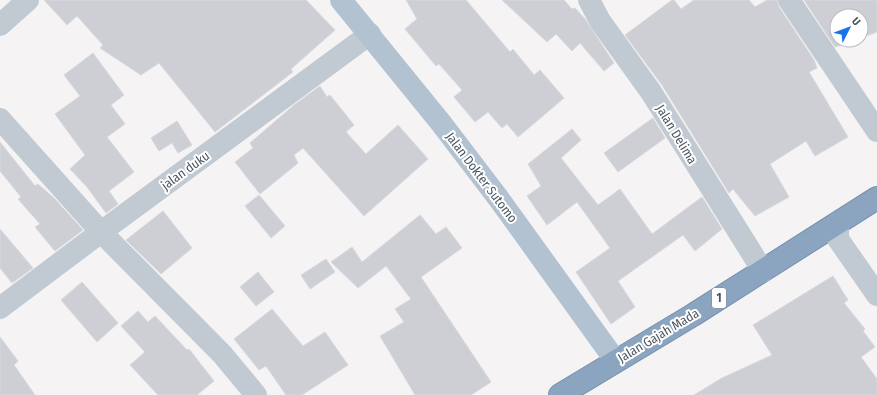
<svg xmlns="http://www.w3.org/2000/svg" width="877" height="395" viewBox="0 0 877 395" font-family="'Fira Sans Condensed',sans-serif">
  <rect width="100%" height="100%" fill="#f5f3f3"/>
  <path fill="#cdcfd5" stroke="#d7d9de" d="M 44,0 L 306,0 L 335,30 L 291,69 L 293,72 L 215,132 L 159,63 L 141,75 L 100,48 L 103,45 L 77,16 L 67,25 Z
    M 406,0 L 466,0 L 510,52 L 513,49 L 534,75 L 540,70 L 564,98 L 518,137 L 507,124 L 502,128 L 488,112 L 475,122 L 454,97 L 462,90 L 439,64 L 436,66 L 405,29 L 417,19 Z
    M 502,0 L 564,0 L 572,9 L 575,8 L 585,19 L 614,63 L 604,71 L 580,43 L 572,51 L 556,34 L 547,42 Z
    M 672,0 L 674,0 L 681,9 L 694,0 L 749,0 L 755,7 L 767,0 L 777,0 L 779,7 L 814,60 L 817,68 L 809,72 L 848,137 L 815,156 L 806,141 L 770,164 L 789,197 L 755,216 L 733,189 L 729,193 L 662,85 L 625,35 Z
    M 804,0 L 877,0 L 877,32 L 861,38 L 861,16 L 837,16 L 837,40 L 854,40 L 835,47 Z
    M 93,53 L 124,95 L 111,105 L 125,124 L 107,137 L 134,172 L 109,191 L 118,204 L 106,213 L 87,187 L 70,169 L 85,155 L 55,114 L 80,96 L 64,75 Z
    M 320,86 L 327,97 L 330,95 L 354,125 L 346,132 L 366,154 L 398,125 L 428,159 L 364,216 L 303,148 L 294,155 L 298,163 L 260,194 L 235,162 L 253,148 L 250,143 L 294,105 Z
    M 653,118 L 665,138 L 618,172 L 604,153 Z
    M 177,121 L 192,145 L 178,153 L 172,143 L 159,151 L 151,138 Z
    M 572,129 L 581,140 L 561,158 L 598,205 L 620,189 L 652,234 L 702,197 L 722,229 L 695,251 L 683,235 L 618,281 L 635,307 L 611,324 L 576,272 L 610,248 L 577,202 L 547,225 L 527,196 L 541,186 L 528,164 Z
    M 0,142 L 35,186 L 38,184 L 54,198 L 83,230 L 55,251 L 35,227 L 40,224 L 18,199 L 21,197 L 0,171 Z
    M 259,195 L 285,226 L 271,238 L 245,206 Z
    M 163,211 L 192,248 L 161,274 L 126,240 Z
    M 420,215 L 436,234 L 446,227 L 462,248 L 421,277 L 491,382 L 471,395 L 415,395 L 380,336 L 404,322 L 395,309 L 411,299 L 386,266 L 358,288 L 331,262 L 352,247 L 362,262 Z
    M 0,229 L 33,268 L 12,283 L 0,268 Z
    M 326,259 L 335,272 L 310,289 L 301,275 Z
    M 258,272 L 274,292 L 256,306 L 240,287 Z
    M 833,276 L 848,300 L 844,303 L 865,329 L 863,331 L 875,347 L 861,357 L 877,379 L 877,395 L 694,395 L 722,378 L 772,355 L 753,325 Z
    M 82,282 L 118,323 L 97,342 L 61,300 Z
    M 272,309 L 303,346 L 325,332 L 348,365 L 302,395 L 286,395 L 266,366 L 259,370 L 234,339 Z
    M 138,311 L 148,322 L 155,316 L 187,350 L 189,349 L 214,381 L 197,395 L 158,395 L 130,365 L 145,352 L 121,326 Z
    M 0,337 L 18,361 L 14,365 L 35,395 L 0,395 Z"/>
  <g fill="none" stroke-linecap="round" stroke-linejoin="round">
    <g stroke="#7690ad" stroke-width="24">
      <path id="highway" d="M 560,395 L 693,315 L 877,198"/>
    </g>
    <path stroke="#c1cad2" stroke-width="22" d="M 589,0 L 600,21 L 651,92 L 763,271
      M 789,0 L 877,131
      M 0,25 L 28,0
      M 0,119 L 101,232 L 222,354 L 256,395
      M 838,223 L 838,239 L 877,295
      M 0,308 L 101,232 L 370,34"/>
    <path stroke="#b3c2d1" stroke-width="22" d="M 341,0 L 441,123 L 499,199 L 615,360"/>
    <use href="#highway" stroke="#8ba5c1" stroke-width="22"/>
  </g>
  <g text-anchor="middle" stroke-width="4" stroke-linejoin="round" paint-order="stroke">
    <rect fill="#fff" stroke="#808990" stroke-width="1" x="712" y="288" width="14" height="20" rx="3"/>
    <g font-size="12" font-weight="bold" fill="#4a5661">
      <text x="719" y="302">1</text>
    </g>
    <g font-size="13" fill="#4a5661" stroke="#fff">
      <text transform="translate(677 134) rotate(59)" y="5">Jalan Delima</text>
      <text transform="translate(185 170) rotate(-36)" y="5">jalan duku</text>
      <text transform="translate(482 177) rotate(53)" y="5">Jalan Dokter Sutomo</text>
      <text transform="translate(658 335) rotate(-31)" y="5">Jalan Gajah Mada</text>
    </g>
  </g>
  <g transform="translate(849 28) rotate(48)"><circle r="19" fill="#ffffff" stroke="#b7bbc0"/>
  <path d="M0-3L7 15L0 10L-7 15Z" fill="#1a73e8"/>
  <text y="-6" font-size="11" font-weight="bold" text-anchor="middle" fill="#4a5661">U</text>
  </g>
</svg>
